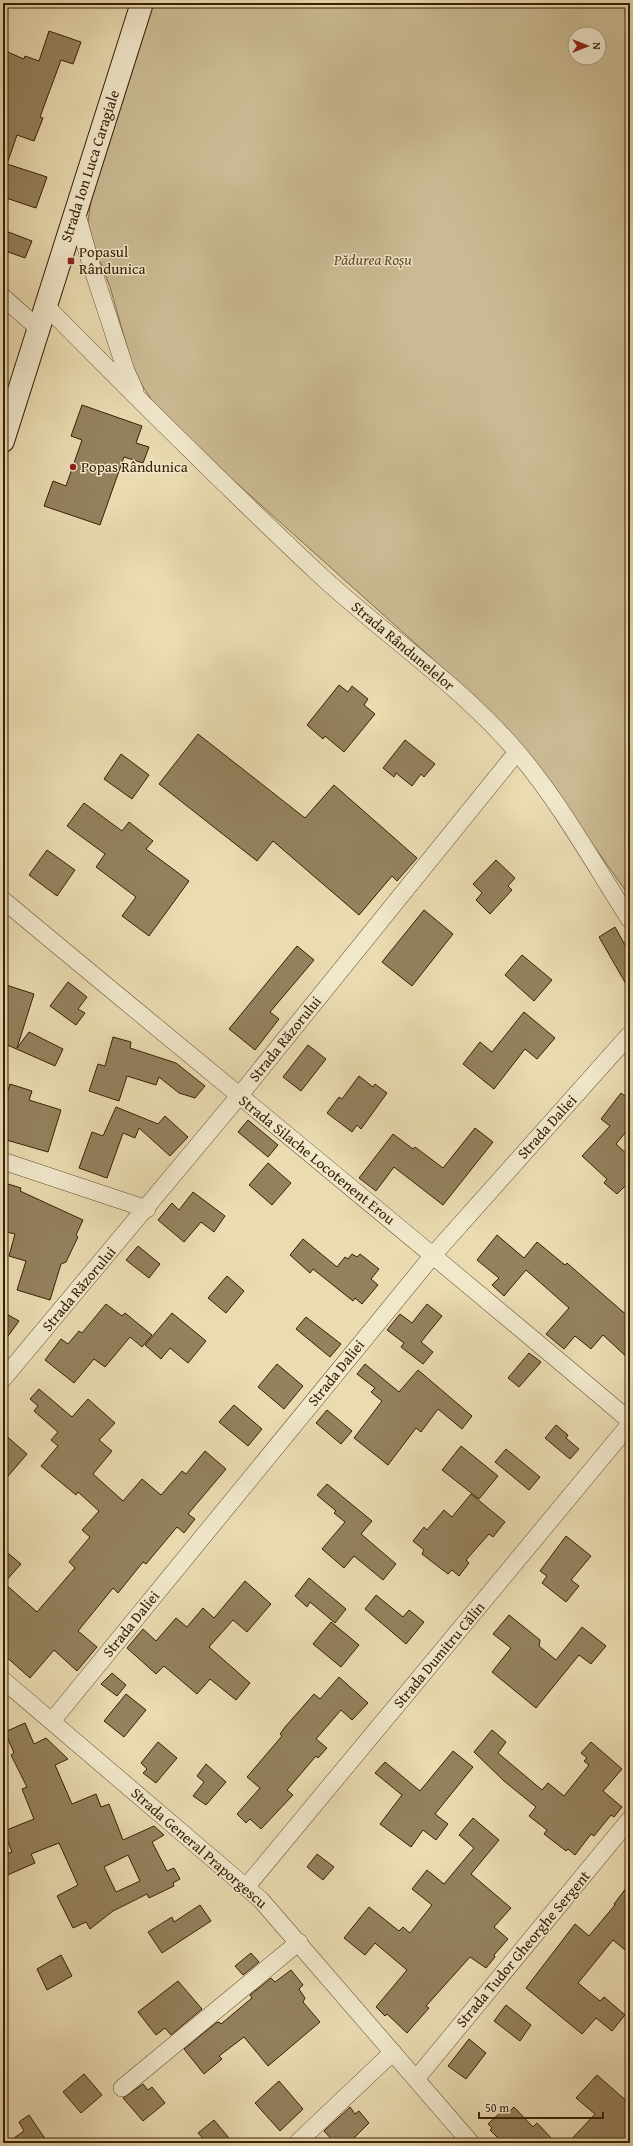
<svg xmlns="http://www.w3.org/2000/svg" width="633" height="2146" viewBox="0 0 633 2146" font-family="'Gentium Book Plus',serif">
  <rect width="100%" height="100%" fill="#eadbb1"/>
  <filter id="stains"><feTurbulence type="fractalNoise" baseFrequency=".005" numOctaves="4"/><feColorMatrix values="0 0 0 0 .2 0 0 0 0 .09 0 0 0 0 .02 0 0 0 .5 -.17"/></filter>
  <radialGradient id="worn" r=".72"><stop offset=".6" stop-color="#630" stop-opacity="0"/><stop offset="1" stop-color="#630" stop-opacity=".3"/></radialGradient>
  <path fill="#cbbb94" stroke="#806e4c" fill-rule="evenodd" d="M 151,3 L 630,3 L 630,897 L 527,752 L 485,706 L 164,418 L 135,375 L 110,287 L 87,228 L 93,187 ZM 575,34 L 599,34 L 599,58 L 575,58 Z"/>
  <path fill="#94815e" stroke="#362004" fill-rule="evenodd" d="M 49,31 L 81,42 L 73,64 L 61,60 L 40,117 L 43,118 L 34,141 L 17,135 L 7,164 L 47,177 L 36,208 L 3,197 L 3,50 L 24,59 L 25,56 L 39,61 Z
    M 3,230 L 32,241 L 25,258 L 3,250 Z
    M 82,405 L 142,426 L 136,443 L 149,447 L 143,463 L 124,457 L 100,525 L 44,506 L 53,481 L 66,486 L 82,440 L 71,436 Z
    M 339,685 L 348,692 L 352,686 L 368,699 L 364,705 L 375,714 L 344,752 L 325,736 L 323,739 L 307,725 Z
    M 198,734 L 305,818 L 334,785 L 417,858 L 397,881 L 392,876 L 359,915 L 273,841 L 257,861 L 159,784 Z
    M 405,740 L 435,764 L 424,777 L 421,774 L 412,786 L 396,773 L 394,777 L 383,768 Z
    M 121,754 L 149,775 L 132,799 L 104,779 Z
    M 84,803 L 122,831 L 129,822 L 153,841 L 146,849 L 189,881 L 149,936 L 122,916 L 136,897 L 96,867 L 105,854 L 67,826 Z
    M 47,850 L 75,870 L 57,896 L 29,875 Z
    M 496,860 L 515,878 L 508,886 L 512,890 L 490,914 L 476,900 L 482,893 L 473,884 Z
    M 424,910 L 453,934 L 412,986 L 382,962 Z
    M 615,927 L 630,954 L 630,991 L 599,937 Z
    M 297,946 L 314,960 L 270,1012 L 279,1019 L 255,1050 L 229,1029 Z
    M 522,955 L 552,980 L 534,1001 L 505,975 Z
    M 68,982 L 87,997 L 78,1009 L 85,1013 L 76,1025 L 50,1006 Z
    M 3,984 L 34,994 L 17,1048 L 29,1032 L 63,1049 L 55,1066 L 3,1043 Z
    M 524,1012 L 555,1038 L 537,1059 L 525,1049 L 494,1089 L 463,1064 L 480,1042 L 492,1052 Z
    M 113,1037 L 131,1042 L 130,1048 L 176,1063 L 205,1086 L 195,1098 L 179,1093 L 159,1077 L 156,1085 L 127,1076 L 119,1101 L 89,1091 L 98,1064 L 105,1066 Z
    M 308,1045 L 326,1059 L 301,1091 L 283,1077 Z
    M 359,1076 L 373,1087 L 375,1084 L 387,1093 L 361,1129 L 357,1125 L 352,1132 L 327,1113 L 339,1097 L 342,1099 Z
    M 10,1084 L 32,1091 L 29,1100 L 61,1110 L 48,1152 L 3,1139 L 3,1106 Z
    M 621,1093 L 630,1100 L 630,1127 L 616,1144 L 630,1157 L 630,1181 L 617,1194 L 604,1183 L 607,1179 L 582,1156 L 610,1126 L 601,1119 Z
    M 116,1107 L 158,1124 L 165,1116 L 188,1137 L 170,1156 L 139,1128 L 135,1138 L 123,1133 L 107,1178 L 79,1168 L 92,1132 L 103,1136 Z
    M 248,1120 L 278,1145 L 268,1157 L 238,1132 Z
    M 475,1128 L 493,1142 L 443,1205 L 394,1167 L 376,1191 L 359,1178 L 393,1134 L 413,1149 L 415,1147 L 443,1168 Z
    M 268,1163 L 291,1183 L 272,1205 L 249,1185 Z
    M 8,1184 L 21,1188 L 20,1191 L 83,1220 L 76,1235 L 78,1237 L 66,1262 L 61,1264 L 50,1300 L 17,1290 L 26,1261 L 9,1256 L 15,1234 L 3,1231 L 3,1187 L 6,1188 Z
    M 193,1192 L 225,1216 L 214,1232 L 201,1222 L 184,1242 L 158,1220 L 172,1203 L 179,1210 Z
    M 497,1235 L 524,1258 L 537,1242 L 565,1265 L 567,1263 L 630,1318 L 630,1360 L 603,1335 L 591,1349 L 575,1336 L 564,1349 L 546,1334 L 569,1308 L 526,1270 L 504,1296 L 492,1285 L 499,1278 L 477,1260 Z
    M 303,1239 L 337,1267 L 345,1257 L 348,1259 L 352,1254 L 357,1257 L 360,1254 L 379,1269 L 371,1279 L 378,1285 L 362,1304 L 355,1298 L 353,1301 L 313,1269 L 310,1273 L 290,1255 Z
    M 138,1246 L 160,1264 L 149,1278 L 126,1260 Z
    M 227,1276 L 244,1291 L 226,1313 L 208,1298 Z
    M 106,1304 L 122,1316 L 125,1313 L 152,1335 L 142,1347 L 130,1337 L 105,1367 L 94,1359 L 74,1383 L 45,1360 L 61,1339 L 68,1344 L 79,1331 L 82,1333 Z
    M 427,1304 L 442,1316 L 421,1342 L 433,1352 L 423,1364 L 401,1347 L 404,1343 L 387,1330 L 400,1314 L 412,1323 Z
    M 3,1312 L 19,1321 L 3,1343 Z
    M 172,1313 L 206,1341 L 188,1363 L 170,1348 L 161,1359 L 145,1345 Z
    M 306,1317 L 341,1344 L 330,1357 L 296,1329 Z
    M 529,1353 L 541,1362 L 519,1387 L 508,1378 Z
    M 277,1364 L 303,1386 L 284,1409 L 258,1387 Z
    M 365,1364 L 399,1392 L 418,1370 L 472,1416 L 462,1429 L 438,1409 L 421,1432 L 416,1428 L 388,1465 L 354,1438 L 382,1401 L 371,1392 L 375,1388 L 357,1374 Z
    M 39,1389 L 72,1417 L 88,1399 L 115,1423 L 99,1440 L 112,1451 L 93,1474 L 123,1501 L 142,1479 L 161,1495 L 182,1471 L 186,1474 L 205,1451 L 226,1469 L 188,1514 L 195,1519 L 184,1533 L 177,1527 L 146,1564 L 143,1562 L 118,1593 L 113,1588 L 78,1631 L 97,1647 L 77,1671 L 54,1650 L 30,1678 L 3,1654 L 3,1549 L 21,1564 L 4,1583 L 37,1612 L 75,1568 L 69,1562 L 90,1537 L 82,1530 L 99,1511 L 78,1492 L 76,1495 L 41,1466 L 58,1446 L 51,1440 L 58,1432 L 34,1411 L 38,1406 L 30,1399 Z
    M 234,1405 L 262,1429 L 248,1446 L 219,1422 Z
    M 327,1410 L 352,1431 L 341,1444 L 316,1423 Z
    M 556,1425 L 568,1435 L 566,1438 L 579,1449 L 570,1459 L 545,1438 Z
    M 3,1433 L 27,1454 L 3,1482 Z
    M 461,1446 L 498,1476 L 479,1499 L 442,1470 Z
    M 506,1449 L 540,1477 L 529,1490 L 495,1462 Z
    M 327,1484 L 372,1521 L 361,1534 L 396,1564 L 383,1580 L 354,1556 L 344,1568 L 322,1549 L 345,1522 L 334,1513 L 336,1511 L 317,1495 Z
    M 471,1494 L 505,1522 L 493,1537 L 489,1534 L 466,1560 L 469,1563 L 459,1576 L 452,1570 L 448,1574 L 422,1554 L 424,1550 L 413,1541 L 424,1527 L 427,1530 L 444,1510 L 452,1517 Z
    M 566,1536 L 591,1556 L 571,1580 L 579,1586 L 566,1602 L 542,1583 L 547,1576 L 540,1571 Z
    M 309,1578 L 346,1609 L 335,1623 L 310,1602 L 307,1607 L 295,1596 Z
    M 245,1581 L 271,1604 L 247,1632 L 233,1620 L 209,1647 L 250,1683 L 236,1700 L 210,1679 L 197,1694 L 164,1666 L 156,1674 L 127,1648 L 143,1629 L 156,1641 L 176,1618 L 187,1627 L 203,1608 L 214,1618 Z
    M 376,1595 L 403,1617 L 409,1610 L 424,1622 L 406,1644 L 365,1609 Z
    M 509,1615 L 540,1640 L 539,1646 L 556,1660 L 582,1627 L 606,1646 L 591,1664 L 579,1655 L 536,1708 L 492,1672 L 511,1648 L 493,1634 Z
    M 331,1622 L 359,1645 L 341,1667 L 313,1644 Z
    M 112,1673 L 126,1685 L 117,1696 L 101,1684 Z
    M 339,1677 L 368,1703 L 352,1720 L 341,1710 L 316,1739 L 327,1748 L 318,1758 L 316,1756 L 287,1790 L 293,1795 L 261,1829 L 250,1819 L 246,1823 L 237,1814 L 260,1788 L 247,1777 L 282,1736 L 280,1734 L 285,1727 L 314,1694 L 320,1699 Z
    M 126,1694 L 146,1710 L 124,1737 L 104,1721 Z
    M 25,1723 L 34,1744 L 46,1738 L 68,1759 L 55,1765 L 72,1804 L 96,1794 L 101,1807 L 109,1804 L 123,1840 L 154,1826 L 164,1835 L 152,1842 L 167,1871 L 174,1868 L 180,1879 L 173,1883 L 174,1886 L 149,1898 L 147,1894 L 113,1911 L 90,1929 L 86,1922 L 73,1928 L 57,1896 L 78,1885 L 59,1843 L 31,1854 L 35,1863 L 3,1877 L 3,1855 L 12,1852 L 4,1831 L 34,1819 L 22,1789 L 27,1787 L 11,1755 L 14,1753 L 5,1732 ZM 128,1855 L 140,1881 L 116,1892 L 104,1867 Z
    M 492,1730 L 506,1742 L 498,1753 L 542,1790 L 548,1783 L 564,1796 L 589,1765 L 584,1761 L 587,1758 L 581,1753 L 591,1742 L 622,1769 L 603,1791 L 622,1807 L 614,1817 L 611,1815 L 594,1836 L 591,1834 L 575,1855 L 568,1849 L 566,1851 L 544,1834 L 547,1830 L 529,1816 L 536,1807 L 504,1781 L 474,1752 Z
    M 158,1742 L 177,1758 L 156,1783 L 143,1773 L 147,1769 L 141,1763 Z
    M 453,1751 L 473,1767 L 435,1814 L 448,1824 L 436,1840 L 423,1830 L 411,1847 L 380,1824 L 402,1795 L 375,1773 L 385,1762 L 420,1791 Z
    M 206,1764 L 226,1782 L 206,1805 L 193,1796 L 204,1782 L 197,1776 Z
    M 473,1818 L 499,1840 L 471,1874 L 511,1908 L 494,1927 L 508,1939 L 494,1955 L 495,1957 L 486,1968 L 470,1957 L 426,2006 L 429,2008 L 407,2033 L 387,2014 L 385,2016 L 376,2007 L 407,1970 L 375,1943 L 365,1955 L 344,1938 L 369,1907 L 399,1931 L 403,1927 L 410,1933 L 432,1905 L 412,1889 L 427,1870 L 444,1884 L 474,1848 L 459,1835 Z
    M 317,1854 L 334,1867 L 323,1880 L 307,1867 Z
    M 630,1883 L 630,1954 L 613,1940 L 578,1983 L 600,2001 L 604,1997 L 625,2015 L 612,2031 L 596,2018 L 582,2034 L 526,1988 L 575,1924 L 589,1936 L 615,1905 L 614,1904 Z
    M 200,1905 L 211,1921 L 162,1953 L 148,1932 L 172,1917 L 174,1922 Z
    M 251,1953 L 259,1962 L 243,1975 L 235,1966 Z
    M 61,1955 L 72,1976 L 47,1990 L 37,1969 Z
    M 291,1970 L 303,1985 L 299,1989 L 305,1998 L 303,2002 L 320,2022 L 268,2066 L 244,2037 L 219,2056 L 222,2059 L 204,2074 L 184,2049 L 216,2023 L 219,2022 L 221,2024 L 252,1998 L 250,1995 L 271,1978 L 275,1982 Z
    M 178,1981 L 202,2009 L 171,2035 L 165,2028 L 156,2035 L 138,2012 Z
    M 506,2005 L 531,2025 L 520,2041 L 494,2021 Z
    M 469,2039 L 486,2053 L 466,2079 L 448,2066 Z
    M 84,2074 L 102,2095 L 81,2113 L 63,2092 Z
    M 597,2075 L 630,2104 L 630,2143 L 568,2143 L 595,2114 L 576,2098 Z
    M 279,2081 L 303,2109 L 280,2131 L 255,2103 Z
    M 143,2084 L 148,2090 L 152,2087 L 165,2103 L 143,2121 L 123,2098 Z
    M 350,2107 L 355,2114 L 359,2111 L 369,2123 L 349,2143 L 335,2143 L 324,2131 Z
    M 506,2107 L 510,2111 L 514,2107 L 533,2127 L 537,2123 L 556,2143 L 503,2143 L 490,2130 L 492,2128 L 488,2124 Z
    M 29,2115 L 48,2143 L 7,2143 L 24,2131 L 19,2122 Z
    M 214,2120 L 233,2143 L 207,2143 L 198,2133 Z"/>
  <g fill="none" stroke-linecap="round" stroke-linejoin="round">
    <g stroke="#634f2f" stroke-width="18">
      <path id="minor" d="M 76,211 L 89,258 L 126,371 L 135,391
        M 3,297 L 39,329
        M 46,306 C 136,397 227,488 321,576 C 386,636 460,685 518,753 C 561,804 594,864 630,920
        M 3,900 C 212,1074 423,1245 630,1421
        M 3,1161 L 147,1209
        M 3,1379 L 239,1096 L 517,752
        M 3,1680 L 261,1900 L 471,2143
        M 52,1721 L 434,1254 L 630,1034
        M 247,1886 L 630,1424
        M 416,2079 L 630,1819
        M 122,2088 L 299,1942
        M 297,2143 L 393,2052"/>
    </g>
    <g stroke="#362004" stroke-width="24">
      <path id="secondary" d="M 3,441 L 142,3"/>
    </g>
    <use href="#minor" stroke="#f1e8cc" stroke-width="17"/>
    <use href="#secondary" stroke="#f1e8cc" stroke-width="22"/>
  </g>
  <g fill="#8f2418" stroke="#f1e8cc" stroke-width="1.5">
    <rect x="67" y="257" width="8" height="8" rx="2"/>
    <circle cx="73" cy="467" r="4"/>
  </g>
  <g text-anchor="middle" stroke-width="3" stroke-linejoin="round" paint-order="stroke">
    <g font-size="15" fill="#362004" stroke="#f1e8cc">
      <text transform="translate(90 166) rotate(-72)" y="5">Strada Ion Luca Caragiale</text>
      <text transform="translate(403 646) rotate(40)" y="5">Strada Rândunelelor</text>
      <text transform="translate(285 1039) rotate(-51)" y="5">Strada Răzorului</text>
      <text transform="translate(547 1127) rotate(-48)" y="5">Strada Daliei</text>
      <text transform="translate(317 1160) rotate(39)" y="5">Strada Silache Locotenent Erou</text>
      <text transform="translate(79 1289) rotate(-50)" y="5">Strada Răzorului</text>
      <text transform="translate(336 1373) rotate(-51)" y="5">Strada Daliei</text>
      <text transform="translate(131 1624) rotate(-51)" y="5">Strada Daliei</text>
      <text transform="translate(439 1655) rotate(-50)" y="5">Strada Dumitru Călin</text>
      <text transform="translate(199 1848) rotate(41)" y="5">Strada General Praporgescu</text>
      <text transform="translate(523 1949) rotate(-50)" y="5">Strada Tudor Gheorghe Sergent</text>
    </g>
    <g font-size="15" fill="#362004" stroke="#f1e8cc" text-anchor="start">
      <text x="79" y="257">Popasul<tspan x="79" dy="17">Rândunica</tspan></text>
      <text x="81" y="472">Popas Rândunica</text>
    </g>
    <g font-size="15" font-style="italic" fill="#5b4728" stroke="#f1e8cc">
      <text x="373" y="265">Pădurea Roșu</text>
    </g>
  </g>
  <rect width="633" height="2146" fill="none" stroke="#eadbb1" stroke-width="16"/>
  <rect x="4" y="4" width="625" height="2138" fill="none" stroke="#362004" stroke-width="2"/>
  <rect x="8" y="8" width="617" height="2130" fill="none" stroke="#362004"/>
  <g transform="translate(587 46) rotate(90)"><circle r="19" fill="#f1e8cc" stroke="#a6987c"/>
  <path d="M0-3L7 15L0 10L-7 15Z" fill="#8f2418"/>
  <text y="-6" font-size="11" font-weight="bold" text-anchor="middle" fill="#362004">N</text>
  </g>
  <path d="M479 2112v6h124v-6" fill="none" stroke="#362004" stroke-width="2"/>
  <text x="485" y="2112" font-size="12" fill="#362004" stroke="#f1e8cc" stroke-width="3" paint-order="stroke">50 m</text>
  <rect width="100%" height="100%" filter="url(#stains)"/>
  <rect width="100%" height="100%" fill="url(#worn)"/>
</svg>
